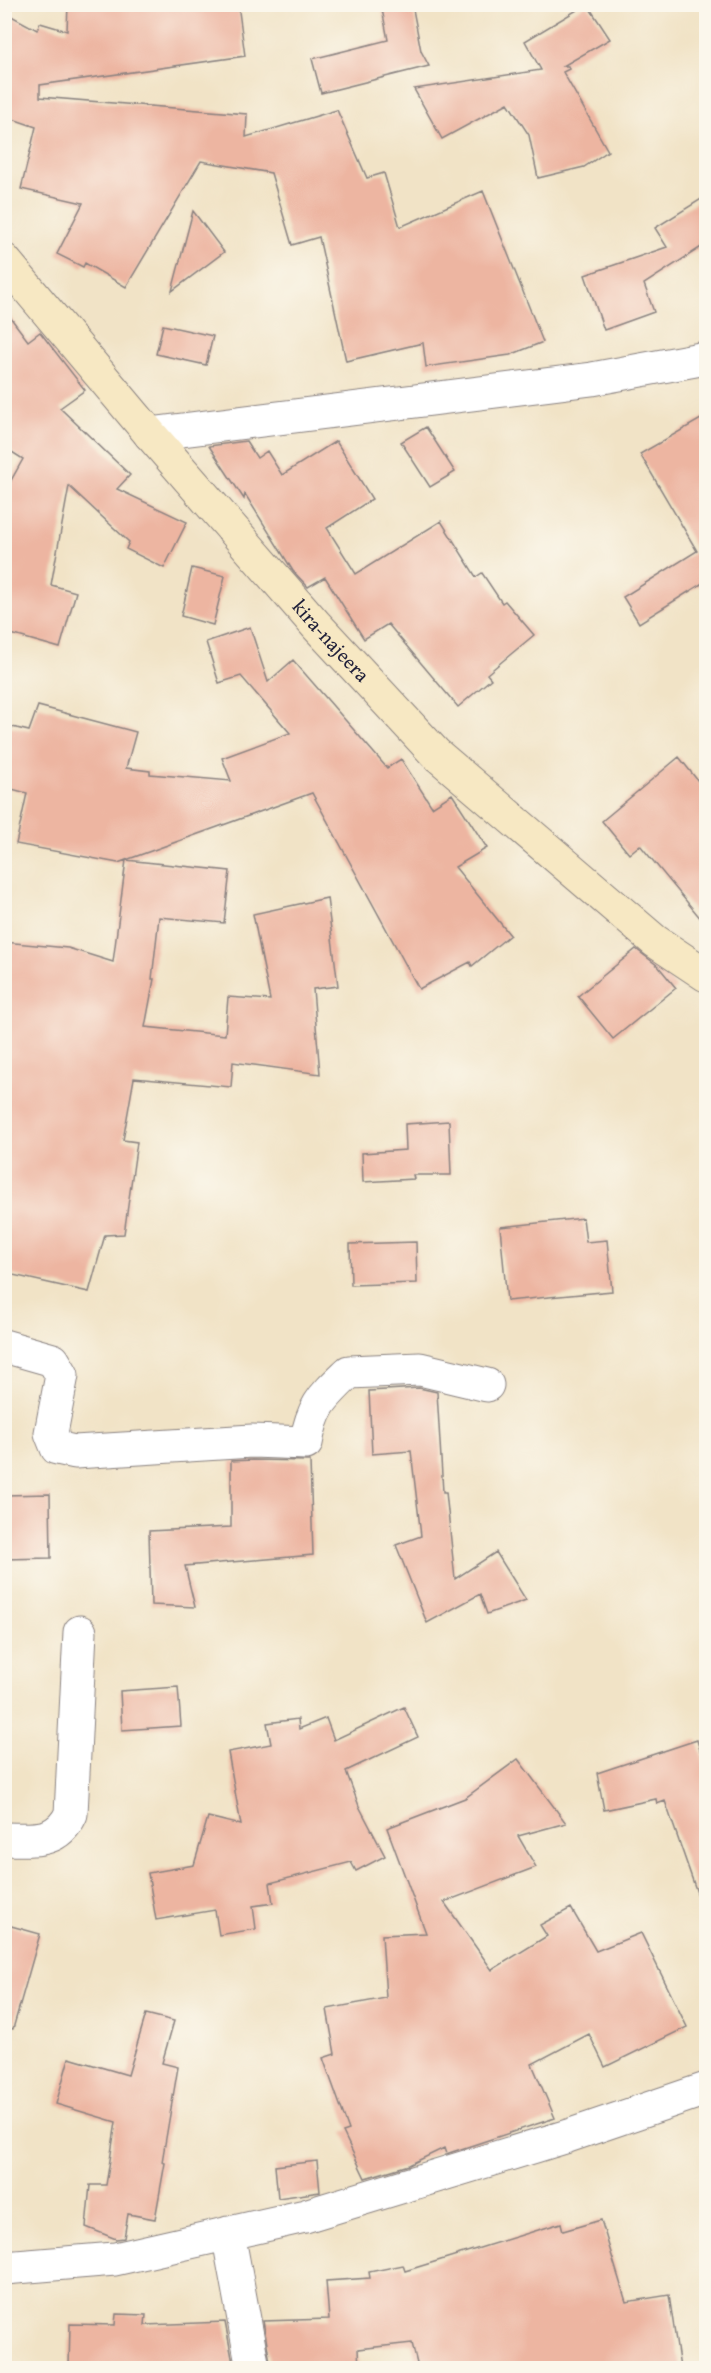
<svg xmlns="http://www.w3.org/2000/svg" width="711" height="2373" viewBox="0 0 711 2373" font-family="'Gentium Book Plus',serif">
  <rect width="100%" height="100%" fill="#fbf7ec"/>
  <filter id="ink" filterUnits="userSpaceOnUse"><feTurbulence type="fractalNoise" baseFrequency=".0167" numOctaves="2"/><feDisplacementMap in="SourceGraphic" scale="12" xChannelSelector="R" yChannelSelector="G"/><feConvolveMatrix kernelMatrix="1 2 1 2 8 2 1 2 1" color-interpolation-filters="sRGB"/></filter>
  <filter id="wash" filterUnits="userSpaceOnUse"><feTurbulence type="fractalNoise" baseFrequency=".008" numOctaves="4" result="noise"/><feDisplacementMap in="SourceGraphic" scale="24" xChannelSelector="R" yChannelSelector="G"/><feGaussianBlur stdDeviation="1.35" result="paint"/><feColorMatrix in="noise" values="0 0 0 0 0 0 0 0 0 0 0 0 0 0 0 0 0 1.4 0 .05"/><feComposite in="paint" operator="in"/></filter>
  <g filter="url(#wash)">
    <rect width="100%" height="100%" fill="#f1e3c6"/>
    <g id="blocks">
      <path fill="#edb5a1" d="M 68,4 L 238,4 L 245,56 L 40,85 L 40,97 L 247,114 L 246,137 L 337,110 L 367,178 L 384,173 L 400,227 L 483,191 L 543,342 L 510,355 L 426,367 L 423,343 L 346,361 L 319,237 L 292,245 L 271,173 L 201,161 L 126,287 L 85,263 L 83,267 L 57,254 L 83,203 L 21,189 L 36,127 L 4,116 L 4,12 L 37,30 L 40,23 L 67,31 Z
        M 381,4 L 412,4 L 421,51 L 429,66 L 321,93 L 312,59 L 388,40 Z
        M 587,4 L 610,39 L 563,66 L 568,66 L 569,69 L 563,72 L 608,151 L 584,167 L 538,178 L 529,135 L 508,103 L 442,139 L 414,89 L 541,70 L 525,41 Z
        M 706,196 L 706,244 L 644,284 L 654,312 L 604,330 L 585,275 L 667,247 L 655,228 Z
        M 193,211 L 224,252 L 172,291 Z
        M 4,309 L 28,341 L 40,332 L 85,390 L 60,408 L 130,475 L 117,489 L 187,522 L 164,568 L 126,549 L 129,542 L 69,486 L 51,585 L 76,592 L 60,648 L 4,632 L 4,493 L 23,459 L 4,447 Z
        M 163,325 L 213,336 L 206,365 L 156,354 Z
        M 706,416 L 706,581 L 639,623 L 623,597 L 697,551 L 640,454 Z
        M 426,427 L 455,472 L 430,487 L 401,442 Z
        M 246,441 L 257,458 L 267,451 L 282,475 L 336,441 L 372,499 L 327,528 L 356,574 L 441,521 L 476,577 L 482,573 L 502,603 L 505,601 L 534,635 L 487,674 L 491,679 L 458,707 L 388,624 L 364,639 L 325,577 L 308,587 L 293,571 L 245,494 L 244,499 L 209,446 Z
        M 192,568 L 225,576 L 213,625 L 181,616 Z
        M 250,627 L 268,682 L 293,660 L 387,768 L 401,759 L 432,807 L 452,794 L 487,848 L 455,867 L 510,935 L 472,966 L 470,962 L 419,989 L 312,793 L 126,860 L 230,871 L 224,923 L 159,917 L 152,979 L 154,979 L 145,1027 L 225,1035 L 228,997 L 270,1000 L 253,914 L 327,898 L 338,986 L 313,989 L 320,1074 L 233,1062 L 231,1087 L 134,1078 L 123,1140 L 137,1142 L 124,1234 L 105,1235 L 89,1292 L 4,1273 L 4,942 L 68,948 L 113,962 L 126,860 L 118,863 L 16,844 L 27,793 L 4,787 L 4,725 L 29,731 L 38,706 L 136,732 L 126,768 L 150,771 L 150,774 L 231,781 L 222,758 L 290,733 L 241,676 L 219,683 L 206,642 Z
        M 679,757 L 706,791 L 706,925 L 640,845 L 629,854 L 602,821 Z
        M 636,949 L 658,966 L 676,988 L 613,1039 L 578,996 Z
        M 449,1121 L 451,1175 L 413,1175 L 414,1179 L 363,1182 L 362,1153 L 406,1150 L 405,1124 Z
        M 583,1218 L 586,1242 L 607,1240 L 612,1291 L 507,1301 L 500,1227 Z
        M 416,1242 L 417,1283 L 351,1285 L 350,1244 Z
        M 419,1388 L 437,1392 L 443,1492 L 446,1492 L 455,1579 L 496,1552 L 526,1600 L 487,1614 L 480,1594 L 427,1623 L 396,1545 L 421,1536 L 411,1451 L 372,1454 L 369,1391 Z
        M 252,1460 L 310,1461 L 313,1555 L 185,1566 L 195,1607 L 151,1605 L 149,1531 L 231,1527 L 231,1461 Z
        M 50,1494 L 51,1558 L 4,1559 L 4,1495 Z
        M 178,1687 L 181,1726 L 122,1730 L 120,1691 Z
        M 404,1707 L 418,1737 L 346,1771 L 359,1806 L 385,1856 L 356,1871 L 351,1862 L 270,1883 L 273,1903 L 253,1906 L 256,1929 L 219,1935 L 215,1910 L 156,1920 L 148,1873 L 194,1865 L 208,1817 L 241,1825 L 228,1752 L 271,1744 L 267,1723 L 298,1719 L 299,1729 L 326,1718 L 334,1740 Z
        M 697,1740 L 706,1769 L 706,1906 L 702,1907 L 665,1801 L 657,1804 L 656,1799 L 604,1810 L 597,1773 Z
        M 518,1759 L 566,1823 L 518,1836 L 536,1867 L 444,1902 L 492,1970 L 547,1936 L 540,1925 L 571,1908 L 596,1951 L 641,1933 L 687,2027 L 605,2067 L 589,2034 L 532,2064 L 555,2118 L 446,2154 L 444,2148 L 409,2165 L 365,2178 L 343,2132 L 349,2130 L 323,2058 L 335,2054 L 327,2009 L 386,1998 L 382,1935 L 426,1933 L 387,1828 L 465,1798 Z
        M 4,1924 L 40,1934 L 13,2029 L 4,2028 Z
        M 146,2014 L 174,2021 L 162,2063 L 178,2067 L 162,2162 L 165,2163 L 155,2219 L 128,2214 L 124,2238 L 116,2239 L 86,2227 L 90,2185 L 106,2185 L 116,2122 L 56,2104 L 69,2058 L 128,2075 Z
        M 317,2161 L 320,2192 L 278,2198 L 275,2166 Z
        M 601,2220 L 626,2302 L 669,2295 L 680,2368 L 418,2368 L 412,2343 L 358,2349 L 359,2368 L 271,2368 L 263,2321 L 329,2319 L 326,2281 L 370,2278 L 369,2272 L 403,2265 L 405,2271 L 561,2223 L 563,2231 Z
        M 116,2314 L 146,2315 L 145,2325 L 225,2322 L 234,2368 L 69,2368 L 70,2324 L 115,2325 Z"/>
    </g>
  </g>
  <g filter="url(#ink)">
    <use href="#blocks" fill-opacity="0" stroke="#8a8280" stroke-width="1.5"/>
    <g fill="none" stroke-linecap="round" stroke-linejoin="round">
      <g stroke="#8a8280" stroke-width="35">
        <path id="street" d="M 150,434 L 592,379 L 706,358
          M 4,1346 L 53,1360 L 62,1375 L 51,1433 L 57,1448 L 75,1452 L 252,1441 L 306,1443 C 313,1405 322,1398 349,1372 L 420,1369 L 487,1385
          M 4,1839 C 33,1839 57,1844 71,1814 L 80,1632
          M 228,2233 L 253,2368
          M 4,2268 L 115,2259 L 305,2216 L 568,2136 L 706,2089"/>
      </g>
      <g stroke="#8a8280" stroke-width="35">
        <g id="secondary">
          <path id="s1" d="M 4,260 L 150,434 L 316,625 L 435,753 L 655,941 L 706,975"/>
        </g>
      </g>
      <use href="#street" stroke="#fff" stroke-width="33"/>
      <use href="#secondary" stroke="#f7e8c3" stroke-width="33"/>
    </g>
  </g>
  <g text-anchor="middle" stroke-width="5" stroke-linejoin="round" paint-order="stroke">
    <g font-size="20" fill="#22223b" stroke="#fbf7ec">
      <text dy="7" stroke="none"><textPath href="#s1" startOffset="502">kira-najeera</textPath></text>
    </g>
  </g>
  <rect width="711" height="2373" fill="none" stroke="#fbf7ec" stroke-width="24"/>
</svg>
